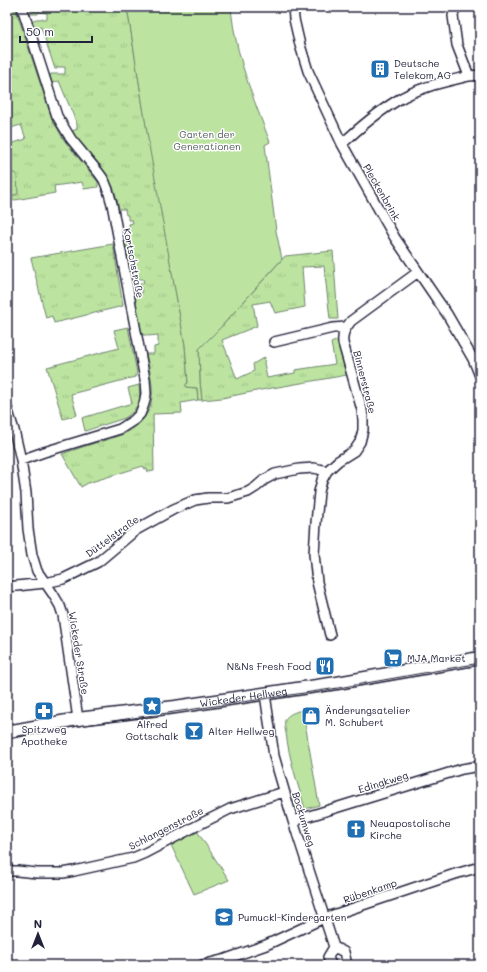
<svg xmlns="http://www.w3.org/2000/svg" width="487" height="972" viewBox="0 0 487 972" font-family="Mali,sans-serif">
  <defs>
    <pattern id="grass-tufts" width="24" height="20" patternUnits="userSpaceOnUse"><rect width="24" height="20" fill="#bce4a0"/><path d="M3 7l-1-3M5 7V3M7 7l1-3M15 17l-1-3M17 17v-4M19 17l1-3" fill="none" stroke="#a1c38b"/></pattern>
  </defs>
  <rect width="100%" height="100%" fill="#fff"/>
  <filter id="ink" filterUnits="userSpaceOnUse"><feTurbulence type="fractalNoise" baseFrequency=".025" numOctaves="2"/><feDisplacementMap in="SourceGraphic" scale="8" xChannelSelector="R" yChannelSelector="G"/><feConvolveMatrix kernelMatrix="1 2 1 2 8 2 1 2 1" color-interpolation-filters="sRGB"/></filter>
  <g filter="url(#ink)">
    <path fill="url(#grass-tufts)" stroke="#6f836e" d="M 7,7 L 15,7 L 52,119 L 64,140 L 98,182 L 98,187 L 84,189 L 82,182 L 54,186 L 55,193 L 15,200 L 7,200 L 7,145 L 26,139 L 21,125 L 7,129 Z
      M 35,7 L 127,7 L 144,113 L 185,345 L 188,383 L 186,387 L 197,388 L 198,400 L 181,403 L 182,413 L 153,414 L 154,471 L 148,472 L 147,469 L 145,469 L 143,466 L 88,483 L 81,487 L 62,454 C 76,449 91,444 106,440 C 115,437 126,434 134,428 C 142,422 149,413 151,403 C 155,387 149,369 146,354 L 154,354 L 154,347 L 158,346 L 158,335 L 148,336 L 148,335 L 142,335 L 134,294 L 142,293 L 140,283 L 144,283 L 143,279 L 139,279 L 137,276 L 131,276 L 124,234 L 130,232 L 129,224 L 133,223 L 132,220 L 128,220 L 128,215 L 126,215 L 125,209 L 119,209 C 117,202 116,194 113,187 C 105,167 86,150 73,134 L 72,131 L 77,129 L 77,124 L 59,81 L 52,83 L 50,76 L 51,74 L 65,74 L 65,67 L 57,67 L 57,69 L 55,69 L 41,27 L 34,29 L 32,21 C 35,18 42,19 47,19 L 47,13 L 38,12 L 38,14 L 31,14 L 30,13 L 36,11 Z
      M 113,244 L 123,306 L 54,323 L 52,316 L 46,318 L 31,258 Z
      M 333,251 L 338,319 L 330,319 L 324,266 L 302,267 L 305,307 L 275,313 L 270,301 L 253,304 L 257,326 L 222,340 L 237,379 L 254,371 L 253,364 L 265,357 L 264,363 L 267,378 L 295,373 L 295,370 L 335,364 L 331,343 L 338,340 L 347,375 L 261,390 L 222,398 L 202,400 L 200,382 L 199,349 L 220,328 L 285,256 Z
      M 128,327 L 137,373 L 135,377 L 71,394 L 77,415 L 63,419 L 47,367 L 119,348 L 114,330 Z
      M 139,385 L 140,401 L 133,412 L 125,418 L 85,431 L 82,418 L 132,403 L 128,388 Z"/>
    <path fill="#bce4a0" stroke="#6f836e" d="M 127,7 L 231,7 C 235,54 253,98 270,142 L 265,145 L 276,231 L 282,259 L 220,328 L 199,349 L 200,382 L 202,400 L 198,400 L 197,388 L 186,387 L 186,384 L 188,383 L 185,345 L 150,151 Z
      M 7,169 L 17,175 L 18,194 L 7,197 Z
      M 298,711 L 303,711 L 319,805 L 305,809 C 298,784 289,759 286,733 C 285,729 284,724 285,720 C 287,715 293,713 298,711 Z
      M 197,831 L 229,880 L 194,894 L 171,845 Z"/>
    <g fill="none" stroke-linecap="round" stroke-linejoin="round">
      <g stroke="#22223b" stroke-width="12">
        <path id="minor" d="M 293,7 L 294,19 L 300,45 L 308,71 L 342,144 L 395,238 L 447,314 L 473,359 L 480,376
          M 469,76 L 480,75
          M 342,144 C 359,128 378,112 398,100 C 419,87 445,82 469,76 L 457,45 L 453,16 L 455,7
          M 274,342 L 333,328 L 346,327
          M 7,408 L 14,430 L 21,460 L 26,493 L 28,529 L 32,555 L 37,571 L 53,594 L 60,606 L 63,615 L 78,719
          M 21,460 L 44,452 L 120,429 L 134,420 L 140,414 L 144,404 L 146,394 L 145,379 L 112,204 L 108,190 L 104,180 L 99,173 L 71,139 L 57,116 L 22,7
          M 7,587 L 45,583 L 63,579 L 98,562 L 136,530 L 174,509 L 195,500 L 208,498 L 228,498 L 248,492 L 256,487 L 264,480 L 275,474 L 299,469 L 314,468 L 327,471
          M 330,635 L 317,582 L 314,554 L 316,523 L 319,492 L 322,480 L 327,471 L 338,461 L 354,451 L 360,442 L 363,430 L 363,420 L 362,410 L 343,343 C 342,333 345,329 351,321 L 418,272
          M 265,694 L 274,756 L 293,821 L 334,947
          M 293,821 L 462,769 L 480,766
          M 7,871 L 17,871 L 37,873 L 63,873 L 74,871 L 133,858 L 145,853 L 204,822 L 230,809 L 284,792
          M 202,965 L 226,959 L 266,945 L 324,918 L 455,874 L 480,867
          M 331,965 L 328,957 L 334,947 L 344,952 L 347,965"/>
      </g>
      <g stroke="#22223b" stroke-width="15">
        <g id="major">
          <path id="s1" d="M 7,732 L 78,719 L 175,707 L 337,683 L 480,658"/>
        </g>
      </g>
      <use href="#minor" stroke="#fff" stroke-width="9"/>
      <use href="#major" stroke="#fff" stroke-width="12"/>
      <path stroke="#22223b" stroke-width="1" d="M 7,738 L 58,729 L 338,688 L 480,663"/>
      <path stroke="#22223b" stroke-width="3" stroke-dasharray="6 3" stroke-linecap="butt" d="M 478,965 L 480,964"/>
    </g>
  </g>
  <defs>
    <g id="building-square" transform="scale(1)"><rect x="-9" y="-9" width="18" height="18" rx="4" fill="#1f6fb2" stroke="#fff"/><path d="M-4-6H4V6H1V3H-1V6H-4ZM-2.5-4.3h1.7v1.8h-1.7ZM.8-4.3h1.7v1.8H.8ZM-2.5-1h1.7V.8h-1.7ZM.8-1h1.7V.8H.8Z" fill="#fff"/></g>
    <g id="supermarket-square" transform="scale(1)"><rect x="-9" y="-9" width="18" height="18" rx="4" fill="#1f6fb2" stroke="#fff"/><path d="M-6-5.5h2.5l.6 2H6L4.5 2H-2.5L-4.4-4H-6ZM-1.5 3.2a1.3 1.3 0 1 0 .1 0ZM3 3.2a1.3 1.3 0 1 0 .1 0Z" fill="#fff"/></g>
    <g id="restaurant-square" transform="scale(1)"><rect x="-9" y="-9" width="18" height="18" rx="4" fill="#1f6fb2" stroke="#fff"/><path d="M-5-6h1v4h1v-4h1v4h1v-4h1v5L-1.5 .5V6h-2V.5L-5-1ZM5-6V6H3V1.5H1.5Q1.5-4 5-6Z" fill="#fff"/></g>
    <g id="sight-square" transform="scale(1)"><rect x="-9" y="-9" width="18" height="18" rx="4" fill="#1f6fb2" stroke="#fff"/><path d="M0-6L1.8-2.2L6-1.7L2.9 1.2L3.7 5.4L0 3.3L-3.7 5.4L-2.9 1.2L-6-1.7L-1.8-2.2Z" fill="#fff"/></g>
    <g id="pharmacy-square" transform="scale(1)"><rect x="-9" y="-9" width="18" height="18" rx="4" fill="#1f6fb2" stroke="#fff"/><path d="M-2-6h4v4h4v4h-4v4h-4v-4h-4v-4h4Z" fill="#fff"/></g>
    <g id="shop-square" transform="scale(1)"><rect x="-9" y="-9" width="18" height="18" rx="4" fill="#1f6fb2" stroke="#fff"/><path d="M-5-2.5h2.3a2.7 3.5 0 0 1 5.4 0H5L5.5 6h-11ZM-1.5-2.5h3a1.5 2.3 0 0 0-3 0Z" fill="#fff"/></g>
    <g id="bar-square" transform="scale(1)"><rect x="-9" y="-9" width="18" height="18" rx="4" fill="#1f6fb2" stroke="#fff"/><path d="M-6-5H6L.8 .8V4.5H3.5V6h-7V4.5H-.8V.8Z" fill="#fff"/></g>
    <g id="church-square" transform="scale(1)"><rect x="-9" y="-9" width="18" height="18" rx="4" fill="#1f6fb2" stroke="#fff"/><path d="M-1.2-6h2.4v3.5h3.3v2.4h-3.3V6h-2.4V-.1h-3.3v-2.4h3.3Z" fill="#fff"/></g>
    <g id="school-square" transform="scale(1)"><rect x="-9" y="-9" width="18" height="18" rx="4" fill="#1f6fb2" stroke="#fff"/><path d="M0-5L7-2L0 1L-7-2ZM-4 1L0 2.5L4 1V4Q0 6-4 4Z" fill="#fff"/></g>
  </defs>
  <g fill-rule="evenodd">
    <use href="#building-square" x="380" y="69"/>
    <use href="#supermarket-square" x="393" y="658"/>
    <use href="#restaurant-square" x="325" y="666"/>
    <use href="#sight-square" x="152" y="706"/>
    <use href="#pharmacy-square" x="44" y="711"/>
    <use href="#shop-square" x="311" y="716"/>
    <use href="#bar-square" x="194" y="731"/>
    <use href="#church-square" x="356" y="829"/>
    <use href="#school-square" x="224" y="917"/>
  </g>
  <g text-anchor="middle" stroke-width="3" stroke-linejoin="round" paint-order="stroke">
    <g font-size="10" fill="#22223b" stroke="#fff" text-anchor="start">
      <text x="394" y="67">Deutsche<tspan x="394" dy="12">Telekom AG</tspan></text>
      <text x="407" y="662">MJA Market</text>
      <text x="311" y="670" text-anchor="end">N&amp;Ns Fresh Food</text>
      <text x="325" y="714">Änderungsatelier<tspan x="325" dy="12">M. Schubert</tspan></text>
      <text x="152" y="728" text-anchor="middle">Alfred<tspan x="152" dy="12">Gottschalk</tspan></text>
      <text x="44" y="733" text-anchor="middle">Spitzweg<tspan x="44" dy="12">Apotheke</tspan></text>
      <text x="208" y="735">Alter Hellweg</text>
      <text x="370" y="827">Neuapostolische<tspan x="370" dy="12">Kirche</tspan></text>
      <text x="238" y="921">Pumuckl-Kindergarten</text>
    </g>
    <g font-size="10" fill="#505c59" stroke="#fff">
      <text x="207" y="138">Garten der<tspan x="207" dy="12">Generationen</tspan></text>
    </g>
    <g font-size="10" fill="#22223b" stroke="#fff">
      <text transform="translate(382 192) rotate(60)" y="4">Pleckenbrink</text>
      <text transform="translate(134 263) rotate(79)" y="4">Kortschstraße</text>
      <text transform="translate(365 382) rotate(76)" y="4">Binnerstraße</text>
      <text transform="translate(112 536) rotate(-36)" y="4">Düttelstraße</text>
      <text transform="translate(79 653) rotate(81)" y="4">Wickeder Straße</text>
      <text dy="4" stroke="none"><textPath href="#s1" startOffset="239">Wickeder Hellweg</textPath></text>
      <text transform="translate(383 782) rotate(-17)" y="4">Edingkweg</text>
      <text transform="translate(304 819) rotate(73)" y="4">Bockumweg</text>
      <text transform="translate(166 828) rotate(-27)" y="4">Schlangenstraße</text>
      <text transform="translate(370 891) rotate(-19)" y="4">Rübenkamp</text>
    </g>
  </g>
  <rect width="487" height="972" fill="none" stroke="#fff" stroke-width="24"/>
  <rect x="12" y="12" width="463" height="948" fill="none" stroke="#22223b" stroke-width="1.5" filter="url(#ink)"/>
  <g transform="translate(38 934)" stroke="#ffffff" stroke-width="3" paint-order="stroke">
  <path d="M0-3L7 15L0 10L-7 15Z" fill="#22223b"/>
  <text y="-6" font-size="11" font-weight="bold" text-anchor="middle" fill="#22223b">N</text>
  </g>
  <path d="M20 36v6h72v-6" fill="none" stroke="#22223b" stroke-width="2"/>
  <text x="26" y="36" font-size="12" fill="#22223b" stroke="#ffffff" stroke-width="3" paint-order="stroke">50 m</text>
</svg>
